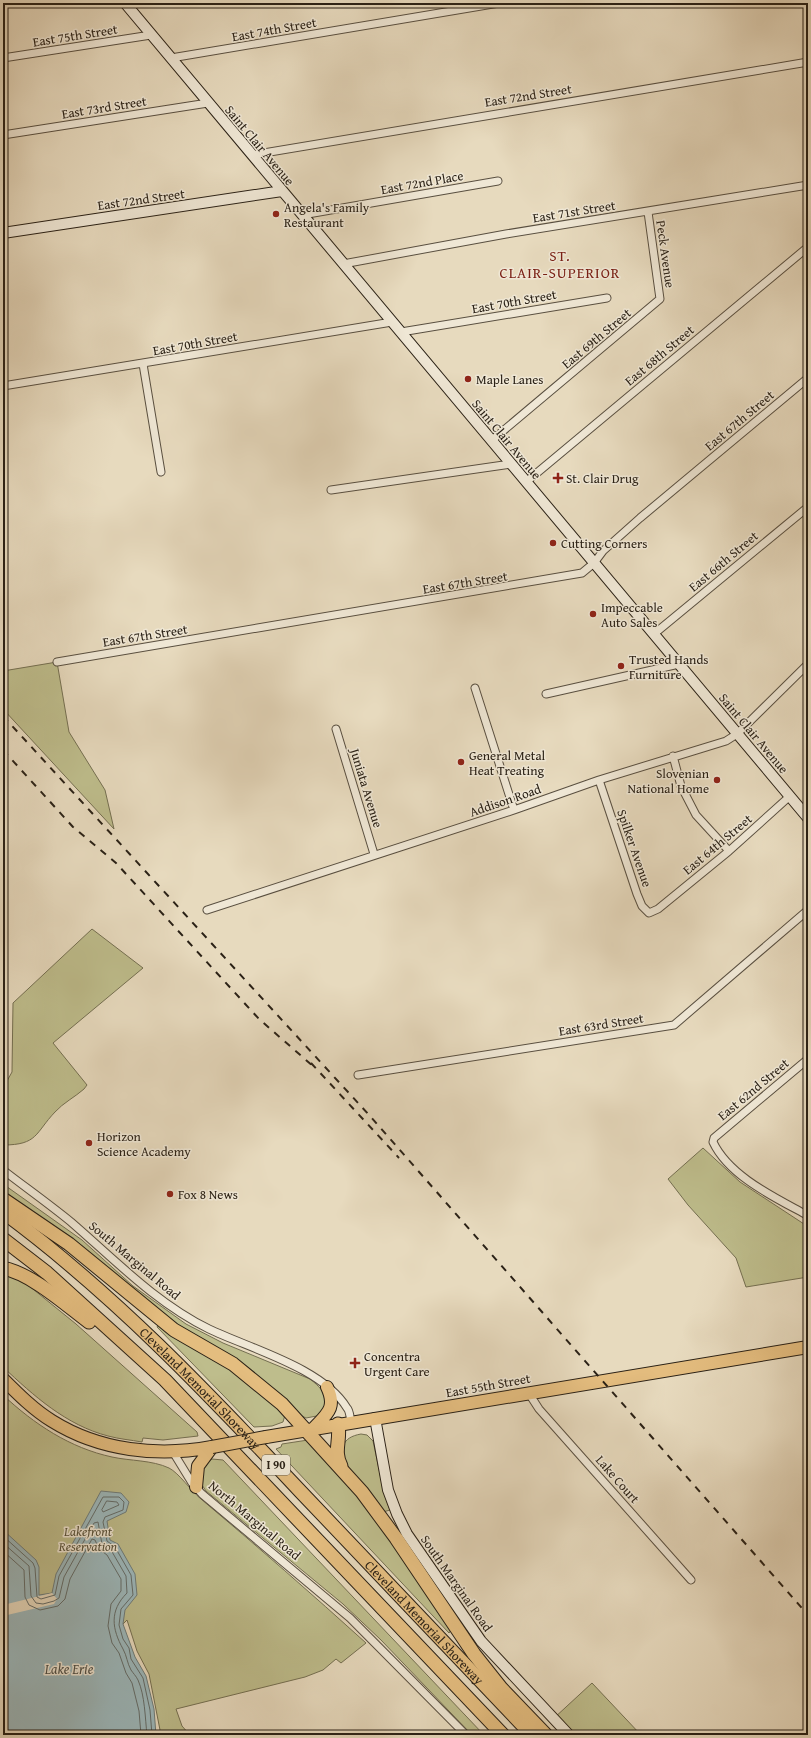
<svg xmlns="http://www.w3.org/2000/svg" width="811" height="1738" viewBox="0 0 811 1738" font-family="'Gentium Book Plus',serif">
  <rect width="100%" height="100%" fill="#e7dabe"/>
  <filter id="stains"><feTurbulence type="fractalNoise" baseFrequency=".005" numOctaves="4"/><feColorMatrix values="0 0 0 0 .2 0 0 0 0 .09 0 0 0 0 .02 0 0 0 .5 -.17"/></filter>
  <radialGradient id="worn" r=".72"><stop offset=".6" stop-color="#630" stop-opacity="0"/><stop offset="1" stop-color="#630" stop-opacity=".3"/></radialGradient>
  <path fill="#bebd8c" stroke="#746f51" d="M 57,662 L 69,732 L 105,790 L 114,829 L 3,709 L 3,671 Z
    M 92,929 L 143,968 L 53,1043 L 87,1085 L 84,1089 C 75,1097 63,1103 55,1112 C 35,1133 38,1145 3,1145 L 3,1088 L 12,1072 L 13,1003 Z
    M 703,1148 L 740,1182 L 804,1224 L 808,1231 L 808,1277 L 746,1287 L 736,1258 L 688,1205 L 668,1179 Z
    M 3,1184 L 82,1240 L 133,1286 L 186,1324 L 223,1343 L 310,1379 C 319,1386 325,1392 328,1404 L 322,1415 L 306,1418 L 298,1414 L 180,1327 L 63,1233 L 3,1191 Z
    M 3,1274 L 23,1281 L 76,1324 L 197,1432 L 198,1436 L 163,1440 L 143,1438 L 142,1442 C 131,1440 119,1439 108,1436 C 66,1425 34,1396 3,1367 Z
    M 159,1323 L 236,1371 L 285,1415 L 283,1422 L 272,1426 L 254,1427 L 157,1327 Z
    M 3,1395 C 34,1424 70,1448 112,1457 C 130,1461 152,1460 169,1468 C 179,1473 191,1491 201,1499 C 257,1546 312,1594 366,1643 L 341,1663 L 336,1659 L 323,1670 L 305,1677 L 176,1709 L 182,1726 L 190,1735 L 161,1735 L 149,1674 L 137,1651 L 127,1620 L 58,1690 L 3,1703 Z
    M 361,1434 L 367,1435 L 373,1441 L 384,1493 L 390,1510 L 383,1512 C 369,1495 315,1442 361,1434 Z
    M 308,1440 L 351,1484 L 452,1629 L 449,1633 L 276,1449 L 281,1447 L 282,1444 Z
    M 212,1459 L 223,1460 L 484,1735 L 472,1735 L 381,1640 L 343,1604 L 206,1491 L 200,1482 L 204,1465 Z
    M 592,1683 L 641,1735 L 569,1735 L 553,1719 Z"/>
  <path fill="#9cb8bc" stroke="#6e7c7a" d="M 101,1491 L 121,1493 L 129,1502 L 126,1512 L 107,1521 L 110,1540 L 118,1544 L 135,1574 L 137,1595 L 125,1610 L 123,1624 L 135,1657 L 146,1676 L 154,1709 L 156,1735 L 3,1735 L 3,1530 L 36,1560 L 39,1567 L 39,1595 L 52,1593 L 56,1574 Z"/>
  <path fill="#e7dabe" d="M 52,1593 L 57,1599 L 54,1604 L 3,1616 L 3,1605 Z"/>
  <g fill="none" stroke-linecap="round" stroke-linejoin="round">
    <path stroke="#636c69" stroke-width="1" d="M 107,1501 L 117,1502 L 119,1505 L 103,1512 L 102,1510 Z
      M 3,1536 L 33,1563 L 35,1568 L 37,1597 L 41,1599 L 55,1595 L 59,1576 L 103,1497 L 119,1497 L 124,1502 L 123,1510 L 105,1517 L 103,1522 L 107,1541 L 115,1547 L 131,1575 L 133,1595 L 121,1609 L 119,1625 L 123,1639 L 129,1648 L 131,1659 L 143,1678 L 150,1710 L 152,1735
      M 3,1543 L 29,1566 L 31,1596 L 36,1603 L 43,1604 L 54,1601 L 59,1598 L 64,1577 L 94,1523 L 98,1522 L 102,1544 L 111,1550 L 126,1576 L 127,1593 C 109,1611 112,1629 123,1649 C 127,1656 127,1663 131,1670 C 133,1673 136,1676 138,1680 C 145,1696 145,1717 147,1735
      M 3,1551 L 24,1570 L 25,1597 L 29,1605 L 40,1610 L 58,1606 L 65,1599 L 70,1579 L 92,1539 L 95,1540 L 99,1549 L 107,1555 L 121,1579 L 121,1591 L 111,1604 L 108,1626 L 112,1643 L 119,1653 L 126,1673 L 132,1683 L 139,1711 L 141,1735"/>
    <g stroke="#594f40" stroke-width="9">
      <path id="street" d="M 3,58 L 151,35
        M 171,58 L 499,3
        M 3,135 L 208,103
        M 252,155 L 808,62
        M 302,215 L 498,181
        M 343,264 L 506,234 L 808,185
        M 401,332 L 607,298
        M 143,364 L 161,472
        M 3,386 L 392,322
        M 491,441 L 660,299 L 648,212
        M 526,482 L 808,247
        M 331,490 L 511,464
        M 654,634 L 808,507
        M 57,662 L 582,573 L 594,563 L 603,551 L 640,518 L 808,378
        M 475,688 L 514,810
        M 546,694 L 679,664
        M 336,729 L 374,854
        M 673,756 L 681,786 L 696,815 L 729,851
        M 599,780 L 637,894 L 642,906 L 649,913 L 658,909 L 729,851 L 790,796
        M 207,910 L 514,810 L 599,780 L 726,741 L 737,734 L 808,664
        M 808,1059 L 714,1138 L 713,1142 C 729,1176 774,1197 805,1214 L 808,1212
        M 358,1075 L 674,1025 L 808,910
        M 3,1170 C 25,1187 49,1204 71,1222 C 115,1260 156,1303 209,1329 C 251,1349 323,1368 347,1408 C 350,1411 350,1418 351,1422
        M 528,1392 L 539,1409 L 691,1580
        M 173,1452 L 192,1483 L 202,1494 L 350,1618 L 466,1735"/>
    </g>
    <g stroke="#2a2116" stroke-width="12">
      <path id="secondary" d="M 125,3 L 808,818
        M 3,233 L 282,191
        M 375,1418 L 388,1490 L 397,1514 L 407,1534 L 481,1641 L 569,1735"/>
    </g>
    <g stroke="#2a2116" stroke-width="14">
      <path id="primary" d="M 3,1379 C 18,1394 34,1410 52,1421 C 100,1451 158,1457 212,1447
        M 313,1429 C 327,1414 337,1408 327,1387
        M 266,1437 L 808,1347
        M 196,1487 L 198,1466 L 212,1447"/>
    </g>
    <g stroke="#2a2116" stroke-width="15">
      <g id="highway">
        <path d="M 3,1199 L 69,1244 L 174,1330 L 233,1364 L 282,1404 L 362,1492 L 396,1538 L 474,1654 L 501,1688 L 546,1735"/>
        <path id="s1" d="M 3,1212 C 113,1293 207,1392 300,1491 C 377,1572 455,1654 532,1735"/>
        <path d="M 3,1239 L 47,1273 L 165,1380 L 503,1735"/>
        <path d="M 3,1268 C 32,1274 65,1304 89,1322"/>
        <path d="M 338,1424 C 341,1441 333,1451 341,1466"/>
      </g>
    </g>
    <use href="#street" stroke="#efe7d5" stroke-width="7"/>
    <use href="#secondary" stroke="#efe7d5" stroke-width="10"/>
    <use href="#primary" stroke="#e4bd7f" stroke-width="12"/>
    <use href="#highway" stroke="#e4bd7f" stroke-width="13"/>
    <path stroke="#2a2116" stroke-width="2" stroke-dasharray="7 7" stroke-linecap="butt" d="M 3,716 L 370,1116 L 808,1615
      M 3,750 L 73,827 L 116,863 L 259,1019 L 314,1067
      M 311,1063 L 399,1158"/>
    <g stroke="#2a2116" stroke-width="14" stroke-linecap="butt">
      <path id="primary-bridge" d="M 212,1447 L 266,1437"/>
    </g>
    <use href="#primary-bridge" stroke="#e4bd7f" stroke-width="12"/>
  </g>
  <g fill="#8f2418" stroke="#efe7d5" stroke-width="1.5">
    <circle cx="276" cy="214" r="4"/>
    <circle cx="468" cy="379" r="4"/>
    <path d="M556 472h4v4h4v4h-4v4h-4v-4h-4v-4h4z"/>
    <circle cx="553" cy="543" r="4"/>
    <circle cx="593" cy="614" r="4"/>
    <circle cx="621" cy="666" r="4"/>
    <circle cx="461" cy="762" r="4"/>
    <circle cx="717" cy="780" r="4"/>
    <circle cx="89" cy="1143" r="4"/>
    <circle cx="170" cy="1194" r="4"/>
    <path d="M353 1357h4v4h4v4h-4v4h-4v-4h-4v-4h4z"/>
  </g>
  <g text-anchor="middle" stroke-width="3" stroke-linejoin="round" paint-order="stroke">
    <rect fill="#efe7d5" stroke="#655c4f" stroke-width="1" x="262" y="1455" width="28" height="20" rx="3"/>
    <g font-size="12" font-weight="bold" fill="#2a2116">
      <text x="276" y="1469">I 90</text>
    </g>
    <g font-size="13" fill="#2a2116" stroke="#efe7d5">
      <text transform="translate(274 29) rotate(-10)" y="5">East 74th Street</text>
      <text transform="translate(75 35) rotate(-9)" y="5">East 75th Street</text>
      <text transform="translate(528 95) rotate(-9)" y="5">East 72nd Street</text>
      <text transform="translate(104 107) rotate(-9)" y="5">East 73rd Street</text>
      <text transform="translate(260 145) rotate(50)" y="5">Saint Clair Avenue</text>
      <text transform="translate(422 182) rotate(-10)" y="5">East 72nd Place</text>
      <text transform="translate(141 199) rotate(-8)" y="5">East 72nd Street</text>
      <text transform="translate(574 211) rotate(-9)" y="5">East 71st Street</text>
      <text transform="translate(666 254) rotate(82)" y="5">Peck Avenue</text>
      <text transform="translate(514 301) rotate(-10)" y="5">East 70th Street</text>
      <text transform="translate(596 338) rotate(-40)" y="5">East 69th Street</text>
      <text transform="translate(195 343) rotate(-10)" y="5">East 70th Street</text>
      <text transform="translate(659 355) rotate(-40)" y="5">East 68th Street</text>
      <text transform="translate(739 420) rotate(-40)" y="5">East 67th Street</text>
      <text transform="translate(507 439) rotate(50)" y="5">Saint Clair Avenue</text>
      <text transform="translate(723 561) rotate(-40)" y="5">East 66th Street</text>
      <text transform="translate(465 582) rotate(-9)" y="5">East 67th Street</text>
      <text transform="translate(145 635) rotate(-9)" y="5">East 67th Street</text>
      <text transform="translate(754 733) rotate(50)" y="5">Saint Clair Avenue</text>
      <text transform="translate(367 788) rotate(73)" y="5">Juniata Avenue</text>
      <text transform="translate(505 800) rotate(-19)" y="5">Addison Road</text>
      <text transform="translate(717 844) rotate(-40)" y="5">East 64th Street</text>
      <text transform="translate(635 848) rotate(71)" y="5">Spilker Avenue</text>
      <text transform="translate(601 1024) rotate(-9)" y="5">East 63rd Street</text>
      <text transform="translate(753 1089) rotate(-40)" y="5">East 62nd Street</text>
      <text transform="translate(135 1260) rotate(40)" y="5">South Marginal Road</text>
      <text transform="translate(488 1385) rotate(-10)" y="5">East 55th Street</text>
      <text dy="5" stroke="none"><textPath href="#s1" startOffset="265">Cleveland Memorial Shoreway</textPath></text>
      <text transform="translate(618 1479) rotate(49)" y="5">Lake Court</text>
      <text transform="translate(255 1520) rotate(40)" y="5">North Marginal Road</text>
      <text transform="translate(457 1583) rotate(55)" y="5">South Marginal Road</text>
      <text dy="5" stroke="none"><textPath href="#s1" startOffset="589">Cleveland Memorial Shoreway</textPath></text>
    </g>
    <g font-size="13" fill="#2a2116" stroke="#efe7d5" text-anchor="start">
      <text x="284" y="212">Angela's Family<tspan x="284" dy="15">Restaurant</tspan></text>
      <text x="476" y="384">Maple Lanes</text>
      <text x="566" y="483">St. Clair Drug</text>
      <text x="561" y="548">Cutting Corners</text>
      <text x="601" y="612">Impeccable<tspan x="601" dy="15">Auto Sales</tspan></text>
      <text x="629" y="664">Trusted Hands<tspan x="629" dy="15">Furniture</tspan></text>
      <text x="469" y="760">General Metal<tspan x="469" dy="15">Heat Treating</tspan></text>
      <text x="709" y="778" text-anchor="end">Slovenian<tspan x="709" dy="15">National Home</tspan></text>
      <text x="97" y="1141">Horizon<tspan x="97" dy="15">Science Academy</tspan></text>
      <text x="178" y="1199">Fox 8 News</text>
      <text x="364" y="1361">Concentra<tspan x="364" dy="15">Urgent Care</tspan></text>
    </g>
    <g font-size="13" font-style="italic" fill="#565039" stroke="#efe7d5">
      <text x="88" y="1536">Lakefront<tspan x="88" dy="15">Reservation</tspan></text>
    </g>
    <g font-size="14" font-style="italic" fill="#4c4e48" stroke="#efe7d5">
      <text x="69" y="1674">Lake Erie</text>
    </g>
    <g font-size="15" letter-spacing="1" fill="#7a1f14" stroke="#efe7d5">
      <text x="560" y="261">ST.<tspan x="560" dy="17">CLAIR-SUPERIOR</tspan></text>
    </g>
  </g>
  <rect width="811" height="1738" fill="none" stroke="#e7dabe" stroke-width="16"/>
  <rect x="4" y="4" width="803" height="1730" fill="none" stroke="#2a2116" stroke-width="2"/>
  <rect x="8" y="8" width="795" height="1722" fill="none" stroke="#2a2116"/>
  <rect width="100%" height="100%" filter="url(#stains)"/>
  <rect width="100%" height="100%" fill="url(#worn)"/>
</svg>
